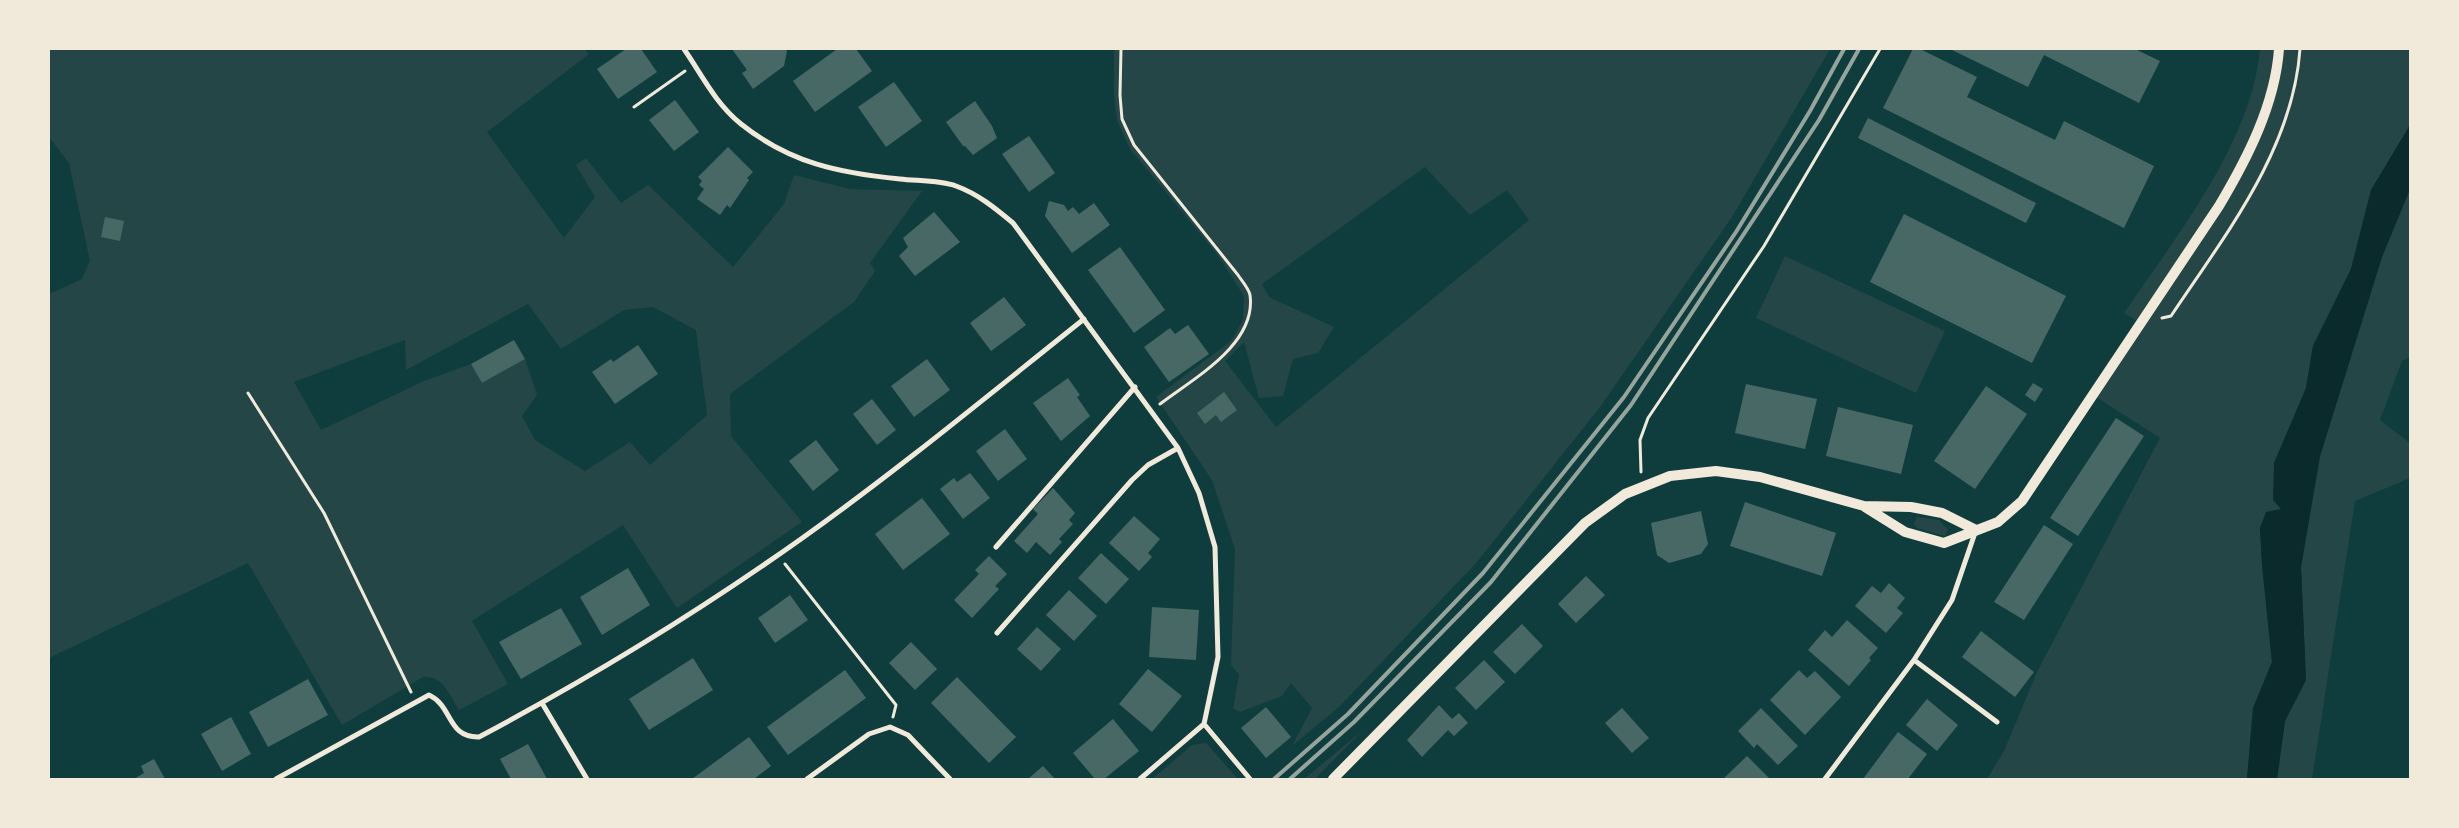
<svg xmlns="http://www.w3.org/2000/svg" width="2459" height="828" viewBox="0 0 2459 828" font-family="'Golos Text',sans-serif">
  <rect width="100%" height="100%" fill="#0f3d3e"/>
  <path fill="#244646" fill-rule="evenodd" d="M 49,49 L 584,49 L 589,54 L 487,132 L 564,238 L 595,197 L 576,165 L 586,158 L 621,203 L 648,185 L 733,267 L 784,204 L 794,175 L 850,189 L 922,191 L 870,263 L 875,271 L 854,302 L 730,394 L 731,436 L 802,522 L 677,608 L 623,525 L 472,621 L 508,684 L 459,710 C 450,696 443,675 423,677 L 342,725 L 248,563 L 49,658 L 49,294 L 82,279 L 90,261 L 69,163 L 49,137 ZM 528,304 L 561,349 L 624,310 L 653,307 L 696,330 L 707,415 L 650,465 L 630,442 L 585,471 L 535,440 L 522,416 L 537,395 L 525,359 L 482,383 L 471,364 L 424,381 L 321,430 L 294,382 L 405,340 L 406,370 Z
    M 1114,49 L 1830,49 L 1732,217 L 1600,407 L 1477,562 L 1339,707 L 1292,746 L 1312,708 L 1291,683 L 1282,696 L 1240,712 L 1233,709 L 1239,674 L 1231,665 L 1235,549 L 1212,480 L 1156,397 L 1231,341 L 1243,320 L 1244,296 L 1217,254 L 1130,149 L 1117,120 L 1114,96 ZM 1425,167 L 1470,215 L 1507,190 L 1529,220 L 1276,427 L 1225,361 L 1244,342 L 1259,398 L 1283,396 L 1293,359 L 1318,353 L 1334,327 L 1269,297 L 1262,284 Z
    M 2260,49 L 2410,49 L 2410,125 L 2371,190 L 2351,269 L 2313,346 L 2306,388 L 2274,463 L 2281,509 L 2260,528 L 2262,565 L 2272,662 L 2253,709 L 2247,779 L 1987,779 L 2004,751 L 2037,672 L 2160,438 L 2093,395 L 2140,323 L 2124,313 C 2175,238 2252,142 2260,49 Z
    M 2410,189 L 2410,357 L 2402,361 L 2380,420 L 2410,443 L 2410,478 L 2355,501 L 2312,779 L 2277,779 L 2285,721 L 2306,680 L 2301,567 L 2320,456 L 2382,257 Z
    M 1785,256 L 1945,331 L 1916,393 L 1756,318 Z
    M 1917,517 L 1939,520 L 1948,530 L 1945,536 L 1917,528 L 1914,524 Z
    M 1362,731 L 1315,779 L 1304,779 Z
    M 1206,743 L 1238,779 L 1152,779 L 1192,745 Z"/>
  <path fill="#0a2a2b" d="M 2410,125 L 2410,189 L 2382,257 L 2320,456 L 2301,567 L 2306,680 L 2285,721 L 2277,779 L 2247,779 L 2253,708 L 2272,662 L 2262,565 L 2260,528 L 2266,512 L 2281,509 L 2273,500 L 2274,463 L 2306,388 L 2313,346 L 2351,269 L 2371,190 Z"/>
  <path fill="#486865" d="M 626,49 L 641,49 L 657,72 L 618,99 L 597,69 Z
    M 732,49 L 785,49 L 787,51 L 784,66 L 753,89 L 742,73 L 747,70 Z
    M 837,49 L 856,49 L 872,71 L 815,112 L 793,81 Z
    M 1913,49 L 1920,49 L 1977,77 L 1967,97 L 2055,140 L 2064,121 L 2154,166 L 2124,228 L 1883,108 Z
    M 1950,49 L 2135,49 L 2160,61 L 2139,103 L 2044,55 L 2028,87 Z
    M 894,82 L 922,121 L 886,147 L 858,107 Z
    M 675,100 L 699,132 L 674,151 L 649,120 Z
    M 975,101 L 992,126 L 997,138 L 973,155 L 965,146 L 963,146 L 946,122 Z
    M 1868,118 L 2036,203 L 2026,223 L 1858,138 Z
    M 1029,136 L 1055,173 L 1029,192 L 1002,154 Z
    M 728,147 L 753,172 L 747,178 L 749,180 L 730,208 L 727,205 L 720,215 L 697,199 L 704,189 L 699,185 L 702,181 L 698,177 Z
    M 1049,201 L 1064,205 L 1068,211 L 1073,207 L 1079,214 L 1094,203 L 1110,225 L 1072,253 L 1045,216 Z
    M 934,212 L 960,242 L 915,276 L 899,256 L 908,247 L 903,238 Z
    M 1904,214 L 2066,296 L 2032,363 L 1870,282 Z
    M 105,217 L 124,221 L 120,241 L 101,237 Z
    M 1120,247 L 1165,310 L 1134,333 L 1088,270 Z
    M 1004,297 L 1026,325 L 991,351 L 970,323 Z
    M 1188,325 L 1209,354 L 1169,382 L 1144,347 L 1170,328 L 1175,334 Z
    M 514,340 L 525,359 L 482,383 L 471,364 Z
    M 638,345 L 658,374 L 615,404 L 592,372 L 611,359 L 613,362 Z
    M 927,359 L 950,390 L 914,417 L 891,386 Z
    M 1068,378 L 1080,395 L 1077,397 L 1090,416 L 1061,441 L 1033,403 Z
    M 2033,383 L 2043,389 L 2035,402 L 2025,395 Z
    M 1746,384 L 1817,399 L 1805,449 L 1735,433 Z
    M 1986,386 L 2027,414 L 1975,489 L 1934,461 Z
    M 1224,392 L 1237,410 L 1221,422 L 1216,415 L 1205,424 L 1197,413 Z
    M 872,399 L 896,430 L 877,445 L 853,414 Z
    M 1838,407 L 1913,425 L 1901,474 L 1826,456 Z
    M 2116,418 L 2144,436 L 2078,536 L 2050,518 Z
    M 1005,429 L 1027,459 L 998,481 L 976,451 Z
    M 816,440 L 839,470 L 813,491 L 789,461 Z
    M 970,473 L 990,498 L 963,519 L 940,489 L 954,478 L 957,482 Z
    M 1053,488 L 1075,513 L 1069,520 L 1073,524 L 1059,539 L 1062,542 L 1050,555 L 1036,542 L 1027,553 L 1014,541 L 1038,514 L 1033,509 Z
    M 922,498 L 950,534 L 903,570 L 875,534 Z
    M 1745,502 L 1836,533 L 1822,576 L 1730,546 Z
    M 1701,511 L 1708,544 L 1701,554 L 1669,563 L 1657,555 L 1651,523 Z
    M 1134,516 L 1160,539 L 1148,553 L 1152,557 L 1139,571 L 1109,543 Z
    M 2044,525 L 2073,544 L 2024,620 L 1994,602 Z
    M 1101,553 L 1129,579 L 1106,604 L 1078,578 Z
    M 989,556 L 1007,574 L 995,586 L 999,589 L 972,618 L 954,600 L 979,574 L 975,570 Z
    M 628,568 L 650,605 L 602,635 L 580,597 Z
    M 1586,576 L 1605,595 L 1576,623 L 1558,604 Z
    M 1889,583 L 1905,598 L 1897,608 L 1903,613 L 1886,633 L 1855,606 L 1872,586 L 1881,593 Z
    M 1069,590 L 1097,616 L 1074,641 L 1046,615 Z
    M 790,595 L 808,620 L 775,643 L 758,618 Z
    M 1152,607 L 1199,610 L 1196,660 L 1149,657 Z
    M 561,608 L 582,644 L 521,679 L 499,642 Z
    M 1847,620 L 1878,648 L 1869,658 L 1871,660 L 1849,686 L 1808,650 L 1825,630 L 1832,637 Z
    M 1522,624 L 1543,646 L 1515,674 L 1493,652 Z
    M 1037,627 L 1061,649 L 1041,671 L 1017,649 Z
    M 1981,631 L 2034,672 L 2015,697 L 1962,657 Z
    M 911,642 L 937,669 L 915,690 L 889,663 Z
    M 693,658 L 713,690 L 649,730 L 629,699 Z
    M 1484,660 L 1505,682 L 1476,710 L 1455,688 Z
    M 1148,669 L 1182,696 L 1152,732 L 1119,704 Z
    M 845,670 L 866,698 L 788,755 L 767,727 Z
    M 1799,670 L 1807,678 L 1815,671 L 1841,697 L 1805,735 L 1770,700 Z
    M 957,677 L 1016,737 L 989,763 L 931,703 Z
    M 308,679 L 328,715 L 268,747 L 249,712 Z
    M 1927,699 L 1958,725 L 1937,751 L 1906,725 Z
    M 1439,705 L 1452,719 L 1459,713 L 1468,723 L 1454,736 L 1448,730 L 1422,757 L 1407,740 Z
    M 1266,707 L 1291,737 L 1266,758 L 1241,728 Z
    M 1622,708 L 1649,738 L 1632,753 L 1605,723 Z
    M 1761,708 L 1798,746 L 1778,765 L 1757,744 L 1754,748 L 1738,731 Z
    M 231,717 L 251,754 L 222,771 L 201,734 Z
    M 1113,719 L 1139,751 L 1104,779 L 1095,779 L 1073,753 Z
    M 1898,732 L 1927,754 L 1908,779 L 1863,779 Z
    M 749,737 L 771,766 L 754,779 L 692,779 Z
    M 528,744 L 547,779 L 511,779 L 500,759 Z
    M 1747,756 L 1770,779 L 1723,779 Z
    M 154,759 L 165,779 L 134,779 L 144,773 L 141,766 Z
    M 1043,766 L 1055,779 L 1028,779 Z"/>
  <g fill="none" stroke-linecap="round" stroke-linejoin="round">
    <path stroke="#f1e9da" stroke-width="3" d="M 1121,49 L 1120,95 L 1122,119 L 1134,145 L 1238,275 C 1242,281 1249,289 1250,295 C 1257,344 1194,378 1160,404
      M 634,107 L 685,71
      M 2162,318 L 2171,316 C 2225,235 2293,150 2300,49
      M 248,393 L 324,513 L 411,692
      M 1641,472 L 1640,440 L 1648,418 L 1764,246 L 1880,49
      M 785,564 L 896,705 L 893,717"/>
    <path stroke="#f1e9da" stroke-width="5" d="M 684,49 C 702,75 715,103 741,124 C 790,163 839,173 900,179 C 917,181 940,180 956,186 C 978,194 995,208 1013,223 L 1178,448 L 1199,493 L 1215,547 L 1218,657 L 1204,724
      M 996,547 L 1135,387
      M 997,633 L 1132,480 L 1148,465 L 1178,448
      M 1914,660 L 1997,722
      M 542,703 L 587,779
      M 1204,724 L 1250,779
      M 276,779 L 429,695 C 453,706 447,738 479,737 C 590,678 698,612 801,539 C 898,470 991,393 1084,319
      M 807,779 L 869,734 L 890,727 L 908,735 L 950,779
      M 1140,779 L 1204,724
      M 1825,779 L 1914,660 L 1952,600 L 1976,530"/>
    <path stroke="#f1e9da" stroke-width="10" d="M 1865,507 L 1905,532 L 1944,543 L 1998,522 L 2022,501 L 2219,206 C 2247,159 2275,105 2279,49
      M 1333,779 L 1585,523 L 1625,494 L 1670,476 L 1716,471 L 1760,477 L 1864,506 L 1911,507 L 1942,513 L 1976,530"/>
    <path stroke="#97a49c" stroke-width="4" d="M 1274,779 L 1348,714 L 1483,573 L 1624,397 L 1736,232 L 1810,111 L 1844,49
      M 1290,779 L 1354,722 L 1491,582 L 1631,405 L 1819,120 L 1859,49"/>
  </g>
  <rect width="2459" height="828" fill="none" stroke="#f1e9da" stroke-width="100"/>
</svg>
